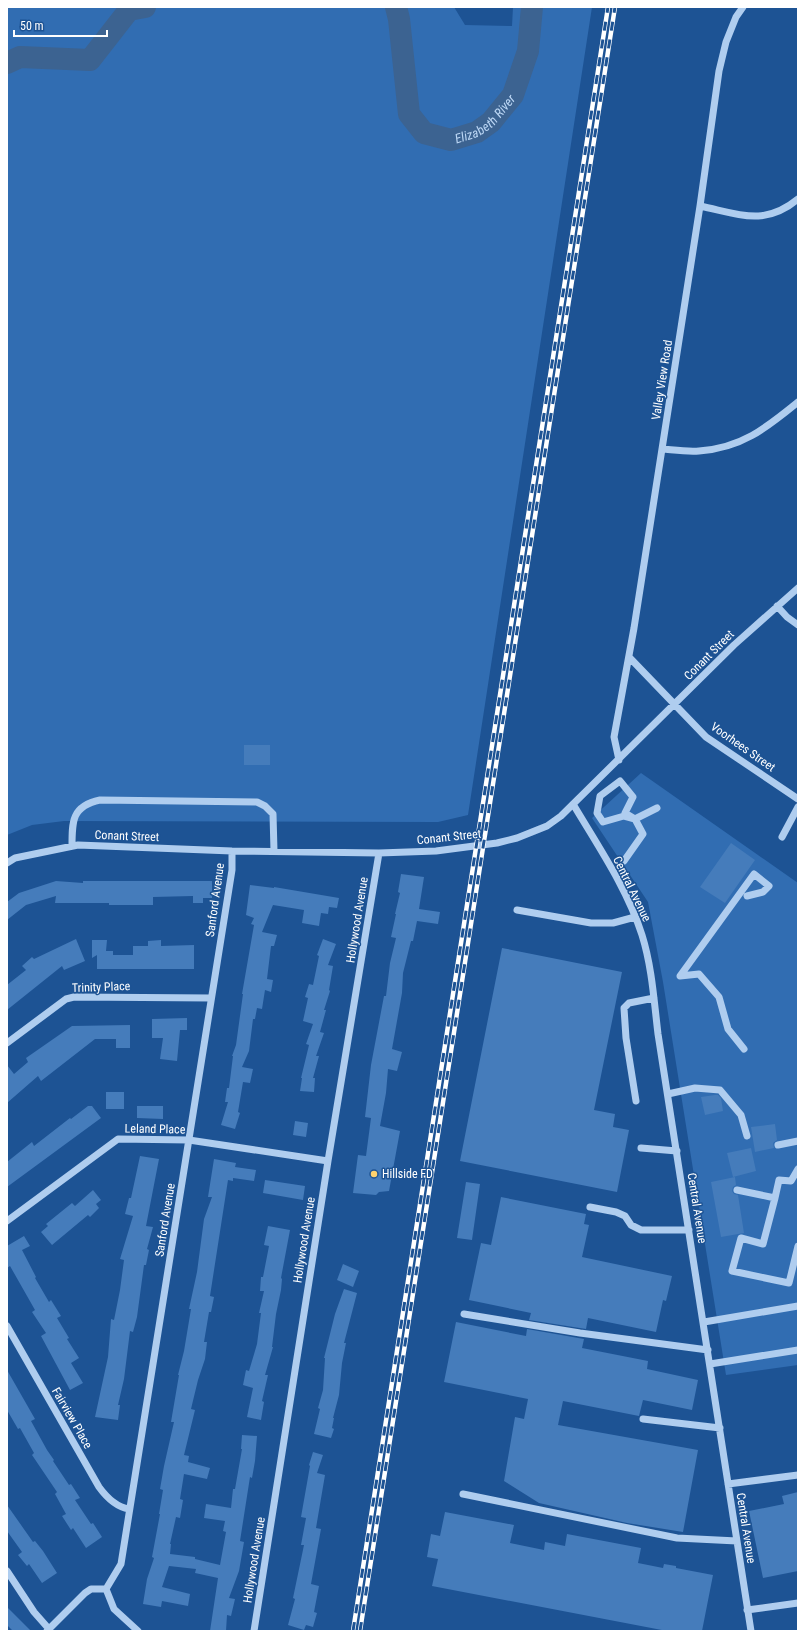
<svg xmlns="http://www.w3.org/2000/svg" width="805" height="1638" viewBox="0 0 805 1638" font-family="'Roboto Condensed',sans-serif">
  <rect width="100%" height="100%" fill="#1d5394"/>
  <path fill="#316db2" d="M 7,7 L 454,7 L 465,25 L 512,26 L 513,7 L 592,7 L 468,815 L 438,822 L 64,821 L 32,825 L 7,835 Z
    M 641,773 L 798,883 L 798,1365 L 726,1375 L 663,982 L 648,902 L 592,818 Z"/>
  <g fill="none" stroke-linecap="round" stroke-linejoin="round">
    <g stroke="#3c6391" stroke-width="22">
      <path id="s1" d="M 396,7 L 399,19 L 409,114 L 424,133 L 451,140 L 477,132 L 491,122 L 513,95 L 528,51 L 532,7"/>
      <path d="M 7,63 L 20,57 L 90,60 L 129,10 L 145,7"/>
    </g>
  </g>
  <path fill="#457cbb" d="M 244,745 L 270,745 L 270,765 L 244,765 Z
    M 731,843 L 755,860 L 725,903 L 700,887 Z
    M 401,874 L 424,877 L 419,909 L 440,912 L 438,924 L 417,921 L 413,941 L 411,941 L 403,973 L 402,993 L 392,1049 L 402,1052 L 397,1071 L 388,1069 L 386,1093 L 380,1126 L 400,1131 L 389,1191 L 379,1192 L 376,1195 L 353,1193 L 358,1155 L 366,1156 L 371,1118 L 365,1117 L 371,1065 L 384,996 L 386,996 L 390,963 L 396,938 L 391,937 L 396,914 L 395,914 L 400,893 L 398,892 Z
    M 56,881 L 83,883 L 83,881 L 212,881 L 212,898 L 203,898 L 203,903 L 193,903 L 193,896 L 153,897 L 153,905 L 109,905 L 109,903 L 55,903 L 56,896 L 26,905 L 7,920 L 7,902 L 19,893 Z
    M 250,885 L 274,888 L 274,887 L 339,898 L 337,908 L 329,907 L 328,914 L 321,913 L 319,926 L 302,923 L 304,910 L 273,905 L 262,932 L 277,935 L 274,946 L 271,946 L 267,979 L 273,980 L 271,992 L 265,990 L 262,1009 L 257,1008 L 255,1019 L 253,1019 L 249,1051 L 242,1067 L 253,1069 L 250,1083 L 243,1082 L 238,1112 L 240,1113 L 235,1129 L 221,1125 L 228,1102 L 225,1102 L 227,1088 L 229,1088 L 233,1056 L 232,1056 L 236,1045 L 243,994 L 242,994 L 254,925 L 251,924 L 254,918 L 246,915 Z
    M 76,939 L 85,961 L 64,970 L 62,966 L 7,1010 L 7,985 L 26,970 L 22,966 L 32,957 L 34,959 Z
    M 323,939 L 336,944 L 328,965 L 333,966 L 329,990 L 330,991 L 324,1010 L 326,1010 L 320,1032 L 324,1033 L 316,1056 L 319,1056 L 313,1078 L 315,1078 L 314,1092 L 300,1091 L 302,1078 L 301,1078 L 309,1045 L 306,1044 L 313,1024 L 303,1021 L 308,998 L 305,997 L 309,984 L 313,985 L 319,956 L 317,955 Z
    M 92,940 L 107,940 L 106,951 L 113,951 L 113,955 L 133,955 L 133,946 L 148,946 L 148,941 L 161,940 L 161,946 L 194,945 L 194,969 L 97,969 L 97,955 L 92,958 Z
    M 502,948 L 622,972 L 594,1110 L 615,1114 L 613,1127 L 629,1130 L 617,1192 L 460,1161 Z
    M 187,1018 L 187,1030 L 180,1030 L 177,1061 L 160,1059 L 163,1038 L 152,1038 L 152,1019 Z
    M 130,1025 L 130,1048 L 116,1048 L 116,1039 L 95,1039 L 41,1081 L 38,1076 L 7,1103 L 7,1065 L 14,1074 L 28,1062 L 26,1058 L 72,1026 Z
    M 106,1092 L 124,1092 L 124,1109 L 106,1109 Z
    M 715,1095 L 718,1095 L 721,1098 L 723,1111 L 705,1115 L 701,1097 Z
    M 88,1106 L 92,1106 L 101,1118 L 7,1187 L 7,1162 L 32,1142 L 34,1146 L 70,1118 L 71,1119 Z
    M 137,1106 L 163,1106 L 163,1119 L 137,1118 Z
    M 295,1121 L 308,1123 L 306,1137 L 293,1135 Z
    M 775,1124 L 777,1140 L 773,1143 L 774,1148 L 755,1152 L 751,1127 Z
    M 751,1148 L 756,1171 L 733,1177 L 727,1153 Z
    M 140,1156 L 159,1159 L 146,1226 L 153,1227 L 147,1249 L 149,1250 L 146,1265 L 144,1265 L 137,1317 L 133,1332 L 130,1331 L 124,1379 L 118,1405 L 120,1405 L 118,1420 L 95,1417 L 108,1357 L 111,1319 L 114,1320 L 120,1290 L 124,1260 L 120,1259 L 133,1216 L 125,1214 L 129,1198 L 131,1198 Z
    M 214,1159 L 236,1163 L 235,1167 L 256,1170 L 254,1181 L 233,1178 L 233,1181 L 228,1180 L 210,1296 L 214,1297 L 211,1312 L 209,1312 L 204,1342 L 207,1342 L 205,1359 L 198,1380 L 191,1409 L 195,1410 L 184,1455 L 189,1456 L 188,1462 L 210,1468 L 207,1479 L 184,1474 L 180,1499 L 183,1500 L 180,1518 L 176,1517 L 170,1544 L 171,1544 L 170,1554 L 195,1557 L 195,1559 L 220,1565 L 226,1532 L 223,1531 L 225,1521 L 204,1518 L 206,1504 L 231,1508 L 233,1489 L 235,1489 L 242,1449 L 241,1449 L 242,1435 L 257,1436 L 255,1461 L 252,1478 L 250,1477 L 240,1541 L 244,1542 L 239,1571 L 229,1598 L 235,1599 L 231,1616 L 227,1615 L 226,1631 L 210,1631 L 218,1578 L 195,1573 L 196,1569 L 169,1566 L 162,1587 L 190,1594 L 188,1606 L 162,1601 L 161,1607 L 143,1604 L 147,1579 L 154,1558 L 152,1557 L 160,1514 L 159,1514 L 163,1490 L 160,1489 L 164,1466 L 174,1422 L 171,1422 L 179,1375 L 178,1375 L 184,1351 L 191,1309 L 189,1309 L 197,1272 L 204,1219 L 212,1197 L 208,1197 Z
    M 735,1177 L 736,1185 L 733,1187 L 732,1191 L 734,1194 L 738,1195 L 744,1233 L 721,1237 L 711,1182 Z
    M 265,1180 L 305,1186 L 303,1200 L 263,1193 Z
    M 466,1182 L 480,1184 L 472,1240 L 457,1238 Z
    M 93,1190 L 101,1200 L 96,1204 L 99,1208 L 90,1217 L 88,1215 L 52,1245 L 41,1232 L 48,1226 L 46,1224 L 72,1203 L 75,1206 Z
    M 501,1197 L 586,1214 L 584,1224 L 589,1225 L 582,1257 L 672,1276 L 666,1301 L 663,1300 L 656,1332 L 588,1318 L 586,1329 L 529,1320 L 531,1313 L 469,1300 L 481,1243 L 491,1245 Z
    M 268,1226 L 290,1230 L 281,1278 L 282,1279 L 281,1290 L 276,1314 L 272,1347 L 273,1347 L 265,1375 L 268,1375 L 262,1401 L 264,1402 L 261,1420 L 247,1417 L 253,1388 L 243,1385 L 246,1370 L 249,1371 L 257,1344 L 261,1313 L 259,1313 L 264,1291 L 260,1291 L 261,1277 L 263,1277 L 269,1246 L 264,1245 Z
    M 24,1236 L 30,1246 L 22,1250 L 36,1277 L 35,1278 L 49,1302 L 51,1300 L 61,1316 L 57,1318 L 69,1338 L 67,1339 L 79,1358 L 71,1363 L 83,1383 L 70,1390 L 41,1336 L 46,1333 L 32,1312 L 35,1310 L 10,1266 L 7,1268 L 7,1246 Z
    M 343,1264 L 359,1271 L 353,1287 L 337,1280 Z
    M 344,1289 L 357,1293 L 344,1343 L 346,1343 L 342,1363 L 339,1395 L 333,1418 L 334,1418 L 332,1428 L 334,1429 L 331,1438 L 314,1434 L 320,1409 L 318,1408 L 323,1390 L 325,1358 L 324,1358 L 335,1314 Z
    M 456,1322 L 526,1336 L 527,1329 L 584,1339 L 582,1348 L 648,1361 L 647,1369 L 698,1380 L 692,1410 L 643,1400 L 639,1416 L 563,1401 L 558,1425 L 698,1450 L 683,1532 L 627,1523 L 539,1503 L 504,1481 L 515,1417 L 524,1419 L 528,1399 L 444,1382 Z
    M 7,1370 L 35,1419 L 31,1421 L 47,1450 L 54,1460 L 53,1461 L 69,1485 L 71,1484 L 80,1498 L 75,1500 L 91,1524 L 93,1523 L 102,1537 L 86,1548 L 73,1528 L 71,1530 L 62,1516 L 66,1514 L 55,1494 L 57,1492 L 32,1455 L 34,1453 L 20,1428 L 18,1429 L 7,1410 Z
    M 313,1452 L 323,1455 L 317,1473 L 325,1475 L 316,1528 L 321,1529 L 311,1584 L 319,1586 L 314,1612 L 317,1613 L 313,1627 L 306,1625 L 304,1630 L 288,1625 L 295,1599 L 293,1598 L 304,1545 L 301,1545 L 306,1518 L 301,1517 L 310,1466 L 309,1465 Z
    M 798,1492 L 798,1571 L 763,1578 L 749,1511 L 784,1504 L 782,1496 Z
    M 7,1505 L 33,1542 L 35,1541 L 43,1551 L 57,1573 L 42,1583 L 29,1564 L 27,1566 L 18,1555 L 22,1552 L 7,1531 Z
    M 445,1512 L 514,1525 L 510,1543 L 544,1550 L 545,1542 L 565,1546 L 567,1534 L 641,1548 L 638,1563 L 663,1568 L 664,1564 L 676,1566 L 676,1568 L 713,1575 L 702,1631 L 667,1631 L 432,1586 L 438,1559 L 427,1557 L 431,1534 L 440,1536 Z
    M 7,1607 L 31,1631 L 13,1631 L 7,1625 Z"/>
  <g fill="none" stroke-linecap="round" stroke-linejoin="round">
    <path stroke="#afcdef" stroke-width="7" d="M 700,206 C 739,214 764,227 798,199
      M 662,449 C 674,450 687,452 699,451 C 742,448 766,428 798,402
      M 777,606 L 787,617 L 798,625
      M 629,657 L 706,737 L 798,799
      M 619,760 L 614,737 L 634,628 L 700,206 L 719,71 L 726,42 L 736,17 L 743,7
      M 573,804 C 598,846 627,888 642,935 C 652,967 654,1001 658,1034 L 751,1631
      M 782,837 L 798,807
      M 72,846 C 72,821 72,806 100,800 L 257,802 L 265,806 L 273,814 L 274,851
      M 624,861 L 643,834 L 635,819 L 624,816 L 603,822 L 597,813 L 600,796 L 620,781 L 633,797 L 625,813 L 635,819 L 657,808
      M 7,863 L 15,858 L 78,845 L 232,851 L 379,853 L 436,851 L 497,843 L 517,838 L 547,826 L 561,816 L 734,645 L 798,588
      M 517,910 L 591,923 L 613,923 L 635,917
      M 7,1043 L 66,999 L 74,997 L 211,998
      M 744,1049 L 728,1029 L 719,997 L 699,974 L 680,976 L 754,874 L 769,886 L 763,892 L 747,896
      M 668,1094 L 695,1088 L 720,1090 L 741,1115 L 747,1136
      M 636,1101 L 626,1038 L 624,1008 L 629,1003 L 654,998
      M 778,1145 L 798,1141
      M 641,1148 L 677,1151
      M 737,1190 L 775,1198 L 779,1180 L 791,1181 L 798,1169
      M 775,1198 L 763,1244 L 741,1238 L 732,1271 L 789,1283 L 798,1246
      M 590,1207 L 616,1212 L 625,1216 L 631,1225 L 641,1230 L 689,1230
      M 7,1221 L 118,1139 L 189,1140 L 328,1161
      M 464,1314 L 580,1333 L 708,1350
      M 704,1322 L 798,1306
      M 7,1326 L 99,1487 C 107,1498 116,1507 129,1509
      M 710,1364 L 798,1350
      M 643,1419 L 720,1428
      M 728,1484 L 798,1475
      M 463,1494 L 677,1538 L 737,1541
      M 7,1571 L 34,1612 L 49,1629
      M 106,1589 L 121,1564 L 232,870 L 232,851
      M 106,1589 L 114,1609 L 138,1631
      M 747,1610 L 798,1603
      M 47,1631 L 85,1593 L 91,1589 L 106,1589
      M 254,1631 L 328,1161 L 379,853"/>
    <g stroke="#fff" stroke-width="4.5">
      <path id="rail" d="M 353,1631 L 608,7
        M 360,1631 L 615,7"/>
    </g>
    <use href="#rail" stroke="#1d5394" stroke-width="3" stroke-dasharray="9" stroke-linecap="butt"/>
  </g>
  <circle fill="#fed26e" stroke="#1d5394" stroke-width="1.5" cx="374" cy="1174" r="4"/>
  <g text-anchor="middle" stroke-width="3" stroke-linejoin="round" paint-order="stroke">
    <g font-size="12" fill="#fff" stroke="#1d5394">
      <text transform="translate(662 380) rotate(-81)" y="4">Valley View Road</text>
      <text transform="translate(709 655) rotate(-45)" y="4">Conant Street</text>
      <text transform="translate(743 747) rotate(35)" y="4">Voorhees Street</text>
      <text transform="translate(127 836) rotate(2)" y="4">Conant Street</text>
      <text transform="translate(449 837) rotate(-6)" y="4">Conant Street</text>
      <text transform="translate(632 889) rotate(64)" y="4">Central Avenue</text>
      <text transform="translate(215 900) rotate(-82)" y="4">Sanford Avenue</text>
      <text transform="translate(357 920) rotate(-81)" y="4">Hollywood Avenue</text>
      <text transform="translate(101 987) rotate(-2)" y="4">Trinity Place</text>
      <text transform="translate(155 1129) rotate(1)" y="4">Leland Place</text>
      <text transform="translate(697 1208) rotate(81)" y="4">Central Avenue</text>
      <text transform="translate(165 1220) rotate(-81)" y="4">Sanford Avenue</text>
      <text transform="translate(304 1240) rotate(-81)" y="4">Hollywood Avenue</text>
      <text transform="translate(72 1418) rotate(60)" y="4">Fairview Place</text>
      <text transform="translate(746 1528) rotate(81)" y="4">Central Avenue</text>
      <text transform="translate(254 1560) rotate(-81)" y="4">Hollywood Avenue</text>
    </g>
    <g font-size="12" fill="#fff" stroke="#1d5394" text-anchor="start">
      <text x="382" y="1178">Hillside FD</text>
    </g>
    <g font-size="13" font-style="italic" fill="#bcd7f5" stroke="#1d5394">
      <text dy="5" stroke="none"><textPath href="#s1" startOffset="201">Elizabeth River</textPath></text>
    </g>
  </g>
  <rect width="805" height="1638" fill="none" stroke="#ffffff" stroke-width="16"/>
  <path d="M14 30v6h93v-6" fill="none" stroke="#ffffff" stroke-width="2"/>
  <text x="20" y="30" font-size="12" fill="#ffffff" stroke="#1d5394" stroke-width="3" paint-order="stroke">50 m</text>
</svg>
